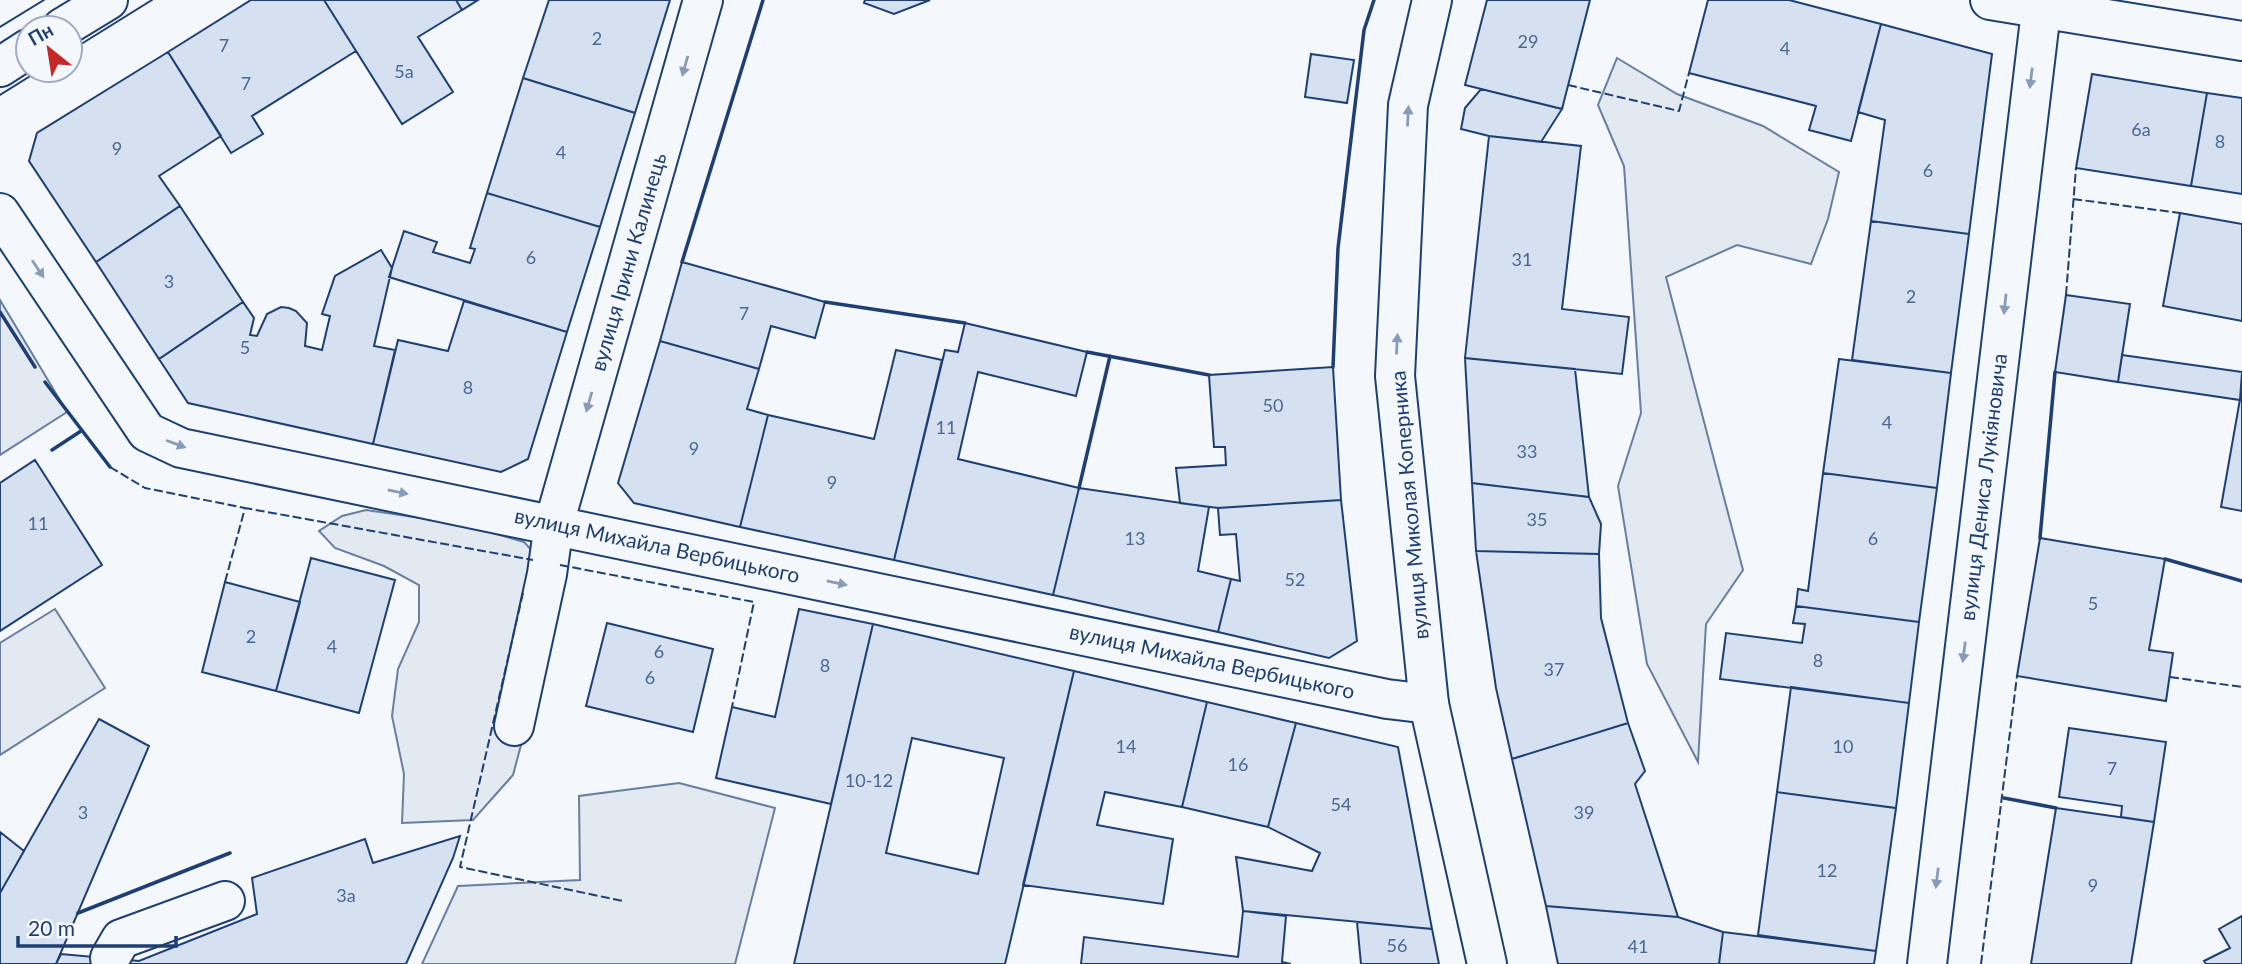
<svg xmlns="http://www.w3.org/2000/svg" width="2242" height="964" viewBox="0 0 2242 964" font-family="Lato,sans-serif">
  <rect width="100%" height="100%" fill="#f4f7fb"/>
  <path fill="#e3e9f0" stroke="#687fa3" stroke-width="2" d="M 1617,58 L 1677,94 L 1763,126 L 1839,172 L 1828,219 L 1811,264 L 1737,245 L 1666,277 L 1743,570 L 1706,624 L 1698,762 L 1647,664 L 1618,486 L 1641,413 L 1624,166 L 1598,105 Z
    M 0,300 L 67,412 L 0,455 Z
    M 366,510 L 462,524 L 524,542 L 550,570 L 538,681 L 513,775 L 473,820 L 402,823 L 404,774 L 392,716 L 398,669 L 419,622 L 419,585 L 384,566 L 335,548 L 319,531 L 342,516 Z
    M 55,609 L 105,688 L 0,755 L 0,643 Z
    M 679,783 L 775,808 L 735,964 L 422,964 L 458,886 L 580,880 L 579,796 Z"/>
  <path fill="#d5e0f0" stroke="#1d3f73" stroke-width="2" fill-rule="evenodd" d="M 251,0 L 324,0 L 356,51 L 252,116 L 263,134 L 231,153 L 168,52 Z
    M 324,0 L 456,0 L 462,10 L 418,37 L 453,92 L 402,124 Z
    M 456,0 L 478,0 L 462,10 Z
    M 549,0 L 670,0 L 635,113 L 523,78 Z
    M 865,0 L 930,0 L 894,14 L 864,3 Z
    M 1487,0 L 1590,0 L 1562,109 L 1465,85 Z
    M 1708,0 L 1789,0 L 1881,24 L 1851,141 L 1809,130 L 1816,106 L 1689,73 Z
    M 1881,24 L 1992,54 L 1969,234 L 1871,221 L 1885,120 L 1858,112 Z
    M 168,52 L 221,136 L 159,176 L 180,206 L 96,262 L 29,161 L 37,133 Z
    M 1311,54 L 1354,60 L 1347,103 L 1305,97 Z
    M 2092,74 L 2207,93 L 2191,186 L 2076,168 Z
    M 523,78 L 635,113 L 600,227 L 487,193 Z
    M 1481,89 L 1562,109 L 1541,142 L 1489,136 L 1461,129 L 1465,108 Z
    M 2207,93 L 2242,98 L 2242,194 L 2191,186 Z
    M 1489,136 L 1581,146 L 1562,309 L 1629,317 L 1622,374 L 1465,358 Z
    M 487,193 L 600,227 L 567,332 L 389,277 L 404,231 L 437,242 L 433,252 L 470,263 L 475,249 L 470,248 Z
    M 180,206 L 243,302 L 159,359 L 96,262 Z
    M 2180,213 L 2242,224 L 2242,321 L 2163,306 Z
    M 1871,221 L 1969,234 L 1951,373 L 1852,360 Z
    M 381,250 L 392,268 L 374,346 L 395,350 L 373,444 L 188,403 L 159,359 L 243,302 L 254,318 L 250,335 L 257,336 L 267,314 L 281,307 L 289,308 L 296,311 L 307,323 L 305,346 L 322,350 L 330,316 L 322,314 L 335,276 Z
    M 682,262 L 825,302 L 815,338 L 771,326 L 759,369 L 660,341 Z
    M 2066,295 L 2130,304 L 2118,382 L 2055,372 Z
    M 464,301 L 567,332 L 528,459 L 501,472 L 373,444 L 398,340 L 448,351 Z
    M 965,323 L 1087,352 L 1076,396 L 978,372 L 958,459 L 1079,488 L 1053,595 L 894,560 L 945,350 L 958,352 Z
    M 660,341 L 759,369 L 747,409 L 768,415 L 740,527 L 634,503 L 618,483 Z
    M 896,350 L 942,360 L 894,560 L 740,527 L 768,415 L 874,439 Z
    M 2122,355 L 2242,372 L 2240,400 L 2118,382 Z
    M 1465,358 L 1575,369 L 1589,497 L 1472,483 Z
    M 1839,359 L 1951,373 L 1937,488 L 1823,473 Z
    M 1333,367 L 1341,500 L 1218,508 L 1180,503 L 1176,468 L 1226,465 L 1225,447 L 1214,447 L 1209,375 Z
    M 2242,388 L 2242,511 L 2221,507 Z
    M 35,460 L 102,565 L 0,631 L 0,483 Z
    M 1823,473 L 1937,488 L 1919,622 L 1796,606 L 1798,589 L 1808,591 Z
    M 1472,483 L 1589,497 L 1601,524 L 1599,554 L 1476,551 Z
    M 1079,488 L 1209,507 L 1198,571 L 1231,579 L 1218,632 L 1053,595 Z
    M 1341,500 L 1357,641 L 1329,658 L 1218,632 L 1231,579 L 1240,581 L 1236,534 L 1220,535 L 1218,508 Z
    M 2040,538 L 2165,559 L 2149,650 L 2173,653 L 2166,701 L 2017,676 Z
    M 1476,551 L 1599,554 L 1601,618 L 1628,723 L 1512,759 L 1496,688 Z
    M 311,558 L 395,580 L 359,713 L 276,691 Z
    M 225,582 L 300,602 L 276,691 L 202,672 Z
    M 1796,606 L 1919,622 L 1909,703 L 1720,679 L 1726,633 L 1802,643 L 1805,624 L 1793,623 Z
    M 799,609 L 873,624 L 831,804 L 716,778 L 732,707 L 775,717 Z
    M 607,623 L 713,649 L 693,732 L 586,706 Z
    M 873,624 L 1074,671 L 1005,964 L 794,964 ZM 912,738 L 1004,758 L 978,874 L 886,853 Z
    M 1074,671 L 1207,702 L 1182,807 L 1105,792 L 1097,825 L 1173,839 L 1163,904 L 1023,885 Z
    M 1791,687 L 1909,703 L 1896,808 L 1777,792 Z
    M 1207,702 L 1296,723 L 1268,827 L 1182,807 Z
    M 99,719 L 149,746 L 56,964 L 0,964 L 0,893 Z
    M 1296,723 L 1398,747 L 1432,929 L 1243,911 L 1236,857 L 1312,871 L 1320,853 L 1268,827 Z
    M 1628,723 L 1645,771 L 1635,784 L 1678,917 L 1546,906 L 1512,759 Z
    M 2069,728 L 2166,742 L 2154,822 L 2121,817 L 2122,806 L 2059,797 Z
    M 1777,792 L 1896,808 L 1876,951 L 1758,935 Z
    M 2056,808 L 2154,822 L 2131,964 L 2031,964 Z
    M 0,832 L 24,851 L 0,893 Z
    M 460,836 L 453,858 L 406,964 L 56,964 L 61,954 L 139,961 L 257,914 L 252,878 L 365,839 L 373,863 Z
    M 1546,906 L 1678,917 L 1723,932 L 1719,964 L 1558,964 Z
    M 1243,911 L 1286,916 L 1282,962 L 1291,964 L 1081,964 L 1084,937 L 1238,957 Z
    M 2242,916 L 2242,964 L 2206,964 L 2204,961 L 2230,948 L 2219,929 Z
    M 1357,922 L 1432,929 L 1439,964 L 1361,964 Z
    M 1723,932 L 1876,951 L 1874,964 L 1719,964 Z"/>
  <g fill="none" stroke-linecap="round" stroke-linejoin="round">
    <g stroke="#1d3f73" stroke-width="42">
      <path id="minor" d="M 1990,0 L 2242,41
        M 0,213 L 147,432 L 181,448 L 1387,699 L 1429,704
        M 514,726 L 547,574 L 554,524 L 703,0
        M 110,958 L 121,939 L 225,901
        M 1927,964 L 2041,11"/>
    </g>
    <g stroke="#1d3f73" stroke-width="42">
      <path id="major" d="M 1432,0 L 1408,105 L 1395,376 L 1429,704 L 1487,964
        M 62,28 L 108,0
        M 0,67 L 28,49"/>
    </g>
    <use href="#minor" stroke="#f4f7fb" stroke-width="38"/>
    <use href="#major" stroke="#f4f7fb" stroke-width="38"/>
    <path stroke="#1d3f73" stroke-width="2" d="M 0,27 L 44,0
      M 70,51 L 152,0
      M 0,95 L 40,70"/>
    <path stroke="#1d3f73" stroke-width="2" stroke-dasharray="9 3.5" stroke-linecap="butt" d="M 1568,85 L 1679,111 L 1689,73
      M 2073,199 L 2180,213
      M 2066,295 L 2076,168
      M 110,467 L 145,488 L 245,508
      M 560,565 L 754,602 L 732,707
      M 225,582 L 245,508 L 533,560
      M 523,593 L 460,867 L 623,901
      M 2170,677 L 2242,687
      M 1981,964 L 2017,676"/>
    <path stroke="#1d3f73" stroke-width="3.5" d="M 682,262 L 763,0
      M 825,302 L 965,323
      M 0,312 L 35,367
      M 1087,352 L 1209,375
      M 1333,367 L 1338,248 L 1364,30 L 1374,0
      M 45,382 L 110,467
      M 52,450 L 81,431
      M 1079,488 L 1110,356
      M 2040,538 L 2055,372
      M 2165,559 L 2242,581
      M 2004,798 L 2056,808
      M 78,913 L 230,853"/>
  </g>
  <defs><path id="oneway-solid" d="M-6-.8H1V-3.2L6.5 0L1 3.2V.8H-6Z" transform="scale(1.75)"/></defs>
  <g fill="#889bb7">
    <use href="#oneway-solid" transform="translate(685 66) rotate(106)"/>
    <use href="#oneway-solid" transform="translate(2031 78) rotate(97)"/>
    <use href="#oneway-solid" transform="translate(1408 116) rotate(-87)"/>
    <use href="#oneway-solid" transform="translate(38 269) rotate(56)"/>
    <use href="#oneway-solid" transform="translate(2005 304) rotate(96)"/>
    <use href="#oneway-solid" transform="translate(1397 344) rotate(-87)"/>
    <use href="#oneway-solid" transform="translate(589 402) rotate(106)"/>
    <use href="#oneway-solid" transform="translate(176 444) rotate(21)"/>
    <use href="#oneway-solid" transform="translate(398 492) rotate(12)"/>
    <use href="#oneway-solid" transform="translate(837 583) rotate(12)"/>
    <use href="#oneway-solid" transform="translate(1964 652) rotate(97)"/>
    <use href="#oneway-solid" transform="translate(1937 878) rotate(97)"/>
  </g>
  <g text-anchor="middle" stroke-width="5" stroke-linejoin="round" paint-order="stroke">
    <g font-size="18" fill="#4b6792">
      <text x="597" y="45">2</text>
      <text x="1528" y="48">29</text>
      <text x="224" y="52">7</text>
      <text x="1785" y="55">4</text>
      <text x="404" y="78">5а</text>
      <text x="246" y="90">7</text>
      <text x="2141" y="136">6а</text>
      <text x="2220" y="148">8</text>
      <text x="117" y="155">9</text>
      <text x="561" y="159">4</text>
      <text x="1928" y="177">6</text>
      <text x="531" y="264">6</text>
      <text x="1522" y="266">31</text>
      <text x="169" y="288">3</text>
      <text x="1911" y="303">2</text>
      <text x="744" y="320">7</text>
      <text x="245" y="354">5</text>
      <text x="468" y="394">8</text>
      <text x="1273" y="412">50</text>
      <text x="1887" y="429">4</text>
      <text x="946" y="434">11</text>
      <text x="694" y="455">9</text>
      <text x="1527" y="458">33</text>
      <text x="832" y="489">9</text>
      <text x="1537" y="526">35</text>
      <text x="38" y="530">11</text>
      <text x="1135" y="545">13</text>
      <text x="1873" y="545">6</text>
      <text x="1295" y="586">52</text>
      <text x="2093" y="610">5</text>
      <text x="251" y="643">2</text>
      <text x="332" y="653">4</text>
      <text x="659" y="658">6</text>
      <text x="1818" y="667">8</text>
      <text x="825" y="672">8</text>
      <text x="1554" y="676">37</text>
      <text x="650" y="684">6</text>
      <text x="1126" y="753">14</text>
      <text x="1843" y="753">10</text>
      <text x="1238" y="771">16</text>
      <text x="2112" y="775">7</text>
      <text x="869" y="787">10-12</text>
      <text x="1341" y="811">54</text>
      <text x="83" y="819">3</text>
      <text x="1584" y="819">39</text>
      <text x="1827" y="877">12</text>
      <text x="2093" y="892">9</text>
      <text x="346" y="902">3а</text>
      <text x="1397" y="952">56</text>
      <text x="1638" y="953">41</text>
    </g>
    <g font-size="21" fill="#1d3f73" stroke="#f4f7fb">
      <text transform="translate(629 262) rotate(-74)" y="7">вулиця Ірини Калинець</text>
      <text transform="translate(1984 487) rotate(-83)" y="7">вулиця Дениса Лукіяновича</text>
      <text transform="translate(1410 505) rotate(-95)" y="7">вулиця Миколая Коперника</text>
      <text transform="translate(657 546) rotate(12)" y="7">вулиця Михайла Вербицького</text>
      <text transform="translate(1212 662) rotate(12)" y="7">вулиця Михайла Вербицького</text>
    </g>
  </g>
  <g transform="translate(49 49) rotate(330)"><circle r="33" fill="#f4f7fb" stroke="#9eadc5" stroke-width="2"/>
  <path d="M0-5L12 26L0 18L-12 26Z" fill="#c62828"/>
  <text y="-10" font-size="19" font-weight="bold" text-anchor="middle" fill="#1d3f73">Пн</text>
  </g>
  <path d="M18 936v10h158v-10" fill="none" stroke="#1d3f73" stroke-width="3.5"/>
  <text x="28" y="936" font-size="21" fill="#1d3f73" stroke="#f4f7fb" stroke-width="5" paint-order="stroke">20 m</text>
</svg>
